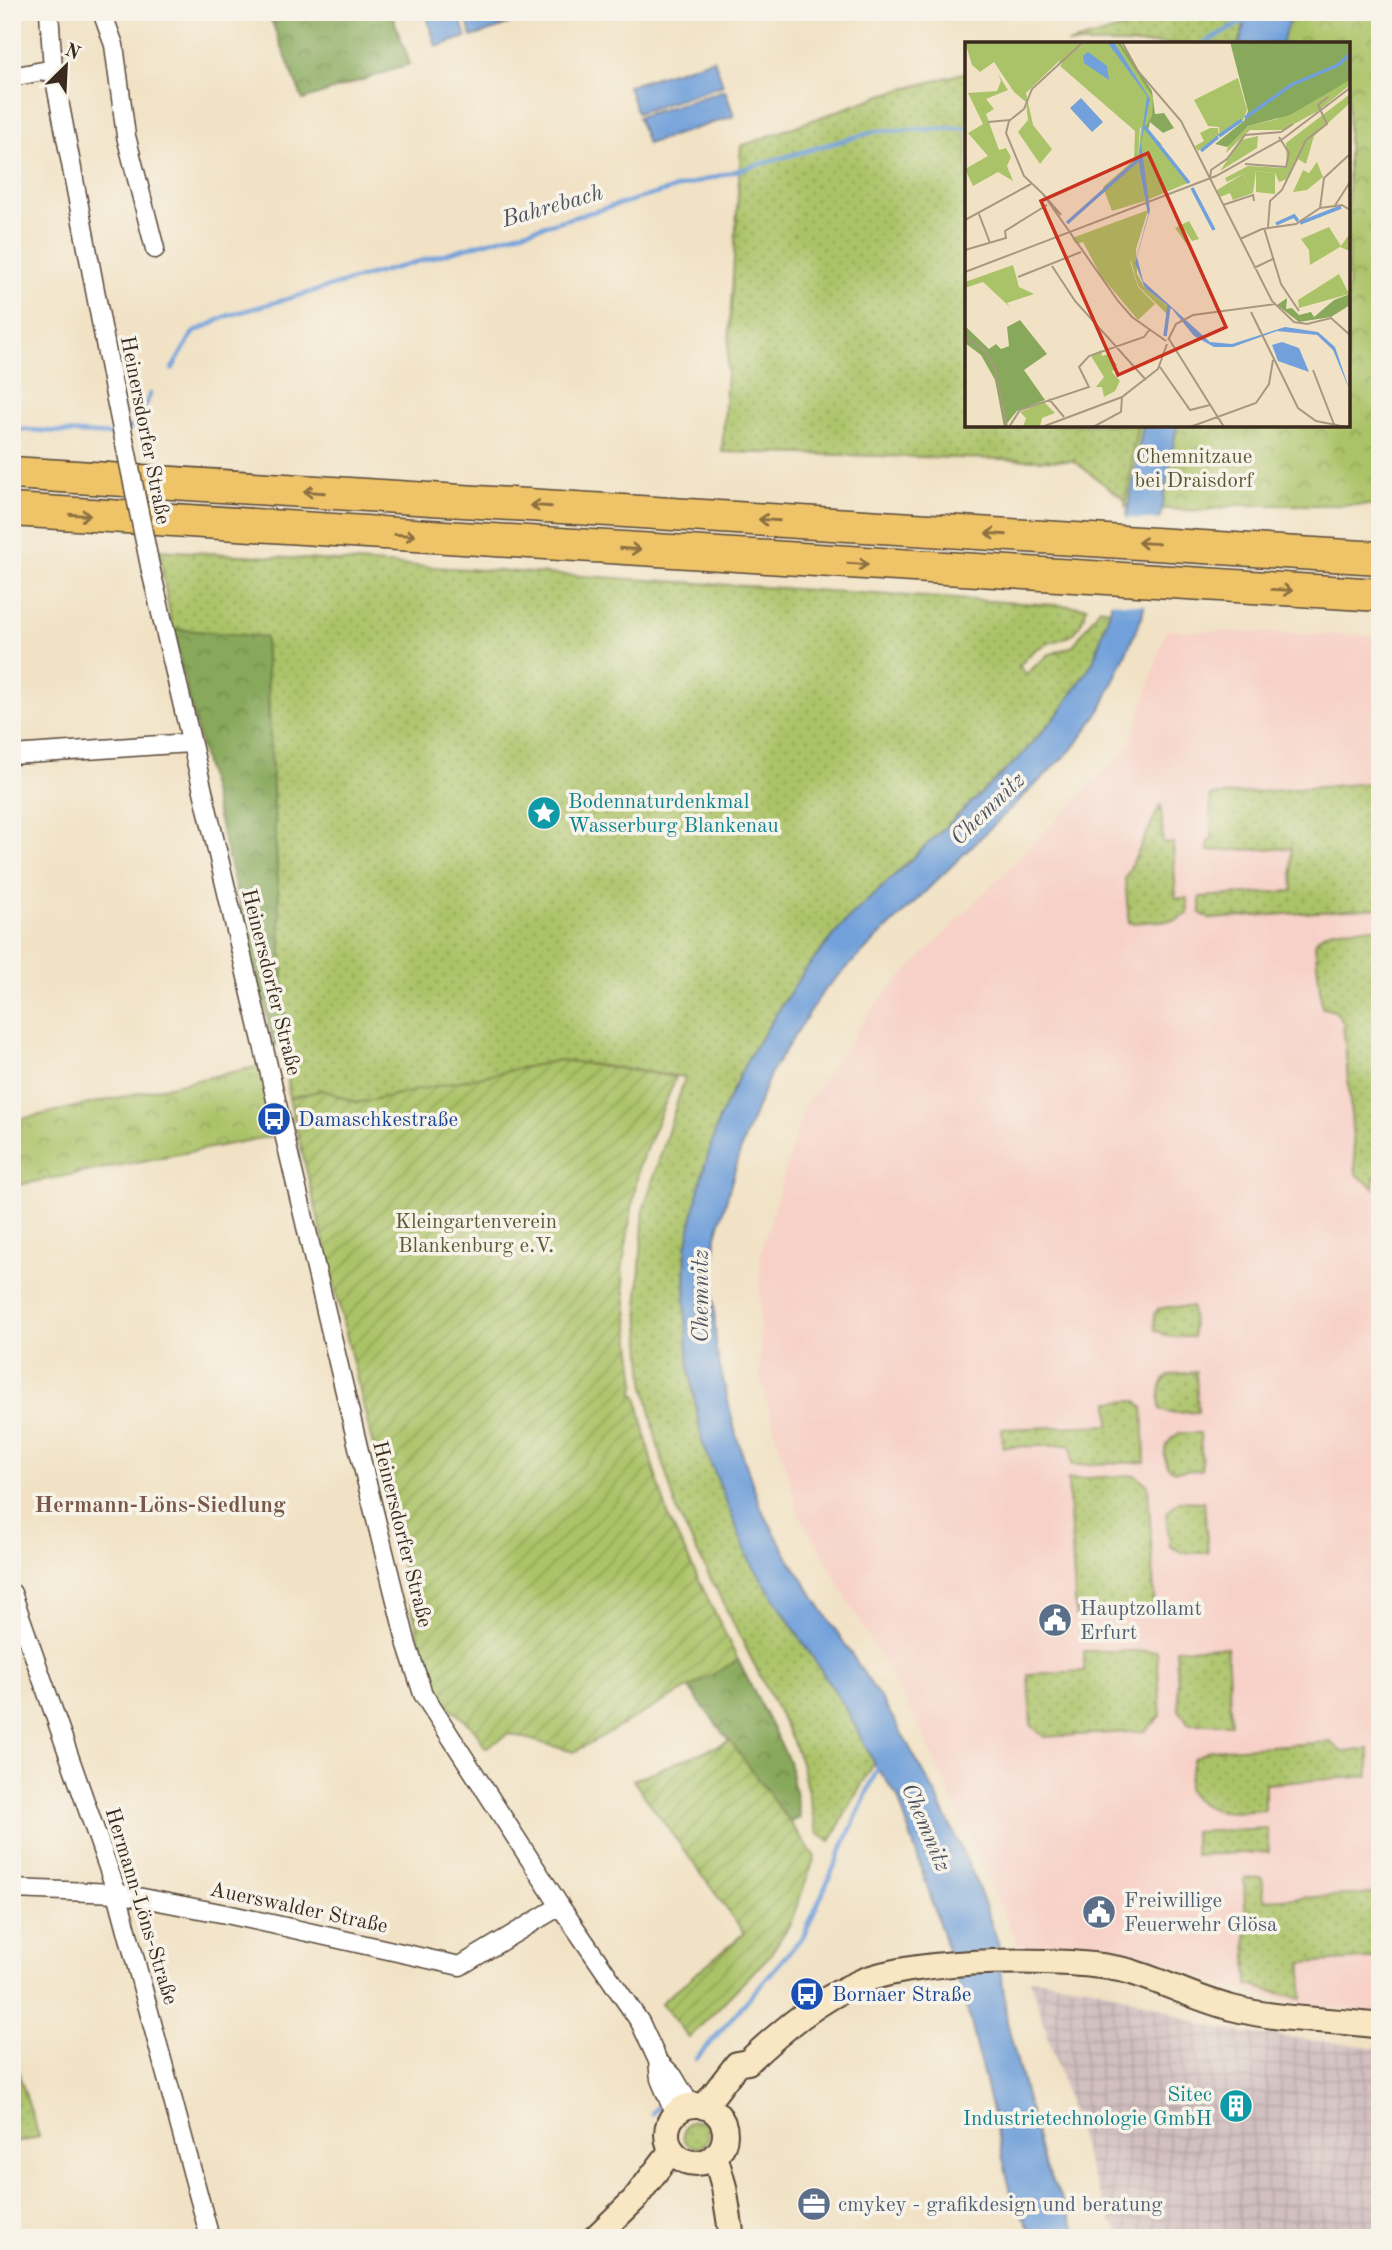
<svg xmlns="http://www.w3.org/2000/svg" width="1392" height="2250" viewBox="0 0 1392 2250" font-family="'Old Standard TT',serif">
  <defs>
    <pattern id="industrial-grid" width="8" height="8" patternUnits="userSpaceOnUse" patternTransform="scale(1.75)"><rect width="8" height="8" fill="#d2bfc0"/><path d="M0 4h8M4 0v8" fill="none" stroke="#b5a4a5"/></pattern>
    <pattern id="grass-dots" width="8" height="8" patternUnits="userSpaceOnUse" patternTransform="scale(1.75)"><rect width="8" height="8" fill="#abc368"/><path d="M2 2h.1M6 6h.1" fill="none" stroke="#8c9f55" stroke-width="1.8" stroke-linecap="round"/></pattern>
    <pattern id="forest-crowns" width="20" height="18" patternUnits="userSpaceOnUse" patternTransform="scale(1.75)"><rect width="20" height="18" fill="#88a95c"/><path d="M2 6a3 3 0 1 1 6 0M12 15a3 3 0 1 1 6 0" fill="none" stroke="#708a4b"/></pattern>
    <pattern id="park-crowns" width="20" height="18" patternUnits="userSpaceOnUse" patternTransform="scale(1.75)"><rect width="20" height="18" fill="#abc368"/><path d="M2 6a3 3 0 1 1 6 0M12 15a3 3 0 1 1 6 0" fill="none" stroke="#8c9f55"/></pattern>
    <pattern id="garden-furrows" width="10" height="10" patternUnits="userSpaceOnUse" patternTransform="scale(1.75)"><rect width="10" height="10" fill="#abc368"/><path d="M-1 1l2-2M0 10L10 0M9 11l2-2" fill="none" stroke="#8c9f55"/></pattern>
  </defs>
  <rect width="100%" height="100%" fill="#f7f3e8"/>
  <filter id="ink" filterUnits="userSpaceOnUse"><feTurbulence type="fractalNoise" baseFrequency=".0143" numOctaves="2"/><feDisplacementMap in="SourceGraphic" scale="14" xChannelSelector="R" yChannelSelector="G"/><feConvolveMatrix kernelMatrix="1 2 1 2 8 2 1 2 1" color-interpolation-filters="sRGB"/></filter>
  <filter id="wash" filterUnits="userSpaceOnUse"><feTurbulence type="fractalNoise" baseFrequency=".00686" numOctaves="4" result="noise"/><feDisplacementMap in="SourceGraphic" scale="28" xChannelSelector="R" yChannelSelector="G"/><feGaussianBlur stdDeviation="1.57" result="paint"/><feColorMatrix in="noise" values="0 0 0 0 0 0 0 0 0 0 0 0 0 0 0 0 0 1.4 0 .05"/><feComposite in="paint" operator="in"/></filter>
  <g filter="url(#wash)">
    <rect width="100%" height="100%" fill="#f1e2c5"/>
    <path fill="#f7d1c7" d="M 1166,630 L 1380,636 L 1380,2013 L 1299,2004 L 1221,1985 L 1161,1960 L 1083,1947 L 1019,1947 L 921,1730 L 798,1511 L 760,1378 L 760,1255 L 805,1105 L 880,999 L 1130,745 Z"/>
    <path fill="url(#industrial-grid)" d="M 1030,1979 L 1089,1986 L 1153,2005 L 1202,2025 L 1237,2032 L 1380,2048 L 1380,2238 L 1124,2238 L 1110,2219 L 1090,2171 Z"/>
    <path fill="url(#grass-dots)" stroke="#737643" stroke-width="2" d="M 1179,12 L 1249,12 L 1239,44 L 1067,44 Z
      M 967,72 L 967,425 L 1143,425 L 1130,504 L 1074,461 L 722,452 L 741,146 L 882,95 Z
      M 159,550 L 1087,607 C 1075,644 1070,633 1040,647 C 1032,650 1025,660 1019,666 L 1026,674 L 1048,655 L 1073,646 L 1100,608 L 1110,610 L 1093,662 L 1060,712 L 1021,756 L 845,922 L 802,974 L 747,1060 L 719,1119 L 701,1179 L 686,1248 L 685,1301 L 689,1367 L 702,1441 L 750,1561 L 847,1710 L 874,1763 L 830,1841 L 817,1832 L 801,1763 L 790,1735 L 678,1514 L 657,1443 L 644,1381 L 638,1296 L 644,1208 L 685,1077 L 560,1060 L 357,1103 L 323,1090 L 289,1098 L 265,637 L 172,629 Z
      M 1380,782 L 1380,908 L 1210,919 L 1200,913 L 1200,897 L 1293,891 L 1291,848 L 1208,851 L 1208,841 L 1212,840 L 1210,796 Z
      M 1161,804 L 1163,843 L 1173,843 L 1176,898 L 1187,898 L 1188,914 L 1176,920 L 1129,923 L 1125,879 Z
      M 1380,928 L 1380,1176 L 1374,1176 L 1374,1188 L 1356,1174 L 1343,1022 L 1335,1011 L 1322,1008 L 1315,944 C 1322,923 1362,929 1380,928 Z
      M 1169,1307 L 1192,1307 L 1193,1337 L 1170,1337 L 1155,1330 L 1154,1315 L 1158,1309 Z
      M 1196,1372 L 1198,1412 L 1168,1413 L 1160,1409 C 1158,1375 1165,1374 1196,1372 Z
      M 1137,1401 L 1143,1407 L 1145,1462 L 1072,1465 L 1071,1445 L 1003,1447 L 1002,1429 L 1110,1425 L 1109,1402 Z
      M 1179,1433 L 1200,1433 L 1202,1470 L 1175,1471 L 1168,1467 C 1161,1450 1165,1443 1179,1433 Z
      M 1135,1475 L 1148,1485 L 1155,1612 L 1076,1616 L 1068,1479 Z
      M 1179,1501 L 1204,1502 L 1208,1553 L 1183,1553 L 1170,1546 L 1166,1513 Z
      M 1227,1647 L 1231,1724 L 1189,1724 L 1179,1710 L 1176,1649 Z
      M 1084,1651 L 1157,1651 L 1161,1716 L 1145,1731 L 1044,1737 L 1031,1725 L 1028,1674 L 1084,1671 Z
      M 1330,1742 L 1342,1752 L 1369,1749 L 1369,1776 L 1265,1784 L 1265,1810 C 1235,1812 1206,1818 1187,1789 L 1193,1760 L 1210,1750 Z
      M 1267,1828 L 1269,1852 L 1195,1855 L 1194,1832 Z
      M 1262,1877 L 1264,1900 L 1380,1893 L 1380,1958 L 1302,1963 L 1302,1999 L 1248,1985 L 1244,1879 Z
      M 12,2052 L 39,2137 L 12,2144 Z
      M683 2134a13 13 0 1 1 26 0a13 13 0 1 1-26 0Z"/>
    <path fill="url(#forest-crowns)" stroke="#626a3d" stroke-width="2" d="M 268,12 L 391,12 L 410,64 L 303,100 Z
      M 172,629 L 265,637 L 286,1043 L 274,1045 Z
      M 738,1660 L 789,1761 L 800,1818 L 790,1822 L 689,1688 Z"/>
    <path fill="url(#park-crowns)" stroke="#737643" stroke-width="2" d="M 1248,12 L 1380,12 L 1380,505 L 1237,505 L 1198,511 L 1125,506 L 1137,425 L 1348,425 L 1348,44 L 1238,44 Z
      M 260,1066 L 278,1135 L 12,1186 L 12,1121 Z"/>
    <path fill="url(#garden-furrows)" stroke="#737643" stroke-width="2" d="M 560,1060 L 676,1077 L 639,1166 L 622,1269 L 636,1383 L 633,1394 L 637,1396 L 651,1460 L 670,1521 L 738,1660 L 574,1752 L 510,1734 L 485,1748 L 476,1731 L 432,1690 L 289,1098 L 323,1090 L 357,1103 Z
      M 730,1741 L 815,1857 L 790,1924 L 769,1956 L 689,2038 L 661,2003 L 744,1933 L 633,1780 Z"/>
    <path fill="#71a0da" stroke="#56657c" stroke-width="2" d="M 426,12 L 458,12 L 466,37 L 436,47 Z
      M 464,12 L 497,12 L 502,27 L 472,37 Z
      M 500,12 L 533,12 L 534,15 L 504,25 Z
      M 1249,12 L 1292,12 L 1281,44 L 1239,44 Z
      M 714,59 L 723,85 L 637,113 L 628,86 Z
      M 725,90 L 734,116 L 647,144 L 638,117 Z
      M 1143,425 L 1177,425 L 1142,617 L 1101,709 L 1075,746 L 824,990 L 771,1072 L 742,1145 L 716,1236 L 713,1280 L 716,1350 L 736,1435 L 760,1506 L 788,1557 L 893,1718 L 935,1793 L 975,1879 L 998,1942 L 1007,2022 L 1042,2159 L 1080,2238 L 1034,2238 L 1011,2193 L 971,2022 L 898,1797 L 874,1763 L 847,1710 L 750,1561 L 702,1441 L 689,1367 L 685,1301 L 686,1248 L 701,1179 L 719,1119 L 747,1060 L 802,974 L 845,922 L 1021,756 L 1060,712 L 1093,662 L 1110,610 Z"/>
    <path fill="#f1e2c5" d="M 1124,518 L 1165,520 L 1148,605 L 1108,602 Z"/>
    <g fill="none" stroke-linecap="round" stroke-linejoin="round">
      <path stroke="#71a0da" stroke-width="4.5" d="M 1202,44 L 1241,23 L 1249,23
        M 172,369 L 193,333 L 227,316 L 876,131 L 967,128
        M 12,429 L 113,435 L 119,433
        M 127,429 L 138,424 L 150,394
        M 696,2059 L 804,1935 L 880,1763
        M 652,2114 L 660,2104"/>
    </g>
  </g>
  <g filter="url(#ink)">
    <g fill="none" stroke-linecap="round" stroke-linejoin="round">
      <g stroke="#564637" stroke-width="21">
        <path id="minor" d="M 49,12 L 53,69 L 114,390
          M 102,12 L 114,45 L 126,136 L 155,249
          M 12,77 L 53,69
          M 151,571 L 359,1451 L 407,1645 L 423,1694 L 560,1906 L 640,2022 L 658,2061 L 660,2079 L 675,2115
          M 12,755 L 190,743
          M 12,1593 L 117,1893 L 210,2238
          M 12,1889 L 117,1893 L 231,1915 L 460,1966 L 560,1906
          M 658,2061 L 673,2076 L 691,2106"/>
      </g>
      <g stroke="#564637" stroke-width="28">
        <path id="secondary" d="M667 2134a29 29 0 1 1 58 0a29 29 0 1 1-58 0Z
          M 704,2107 L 737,2064 L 748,2062 C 781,2031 818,2000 860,1982 C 915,1958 1069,1956 1128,1971 C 1163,1981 1196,1999 1232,2008 C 1281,2021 1331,2019 1380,2026
          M 715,2155 L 724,2187 L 732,2238
          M 595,2238 L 634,2200 L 672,2150"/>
      </g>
      <g stroke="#564637" stroke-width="35">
        <path id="motorway" d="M 12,473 L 1380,558
          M 12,510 L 1380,595"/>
      </g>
      <use href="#minor" stroke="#fff" stroke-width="18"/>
      <use href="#secondary" stroke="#f9e7c3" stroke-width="24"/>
      <use href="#motorway" stroke="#efc469" stroke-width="32"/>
      <g stroke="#564637" stroke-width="21" stroke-linecap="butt">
        <path id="minor-bridge" d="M 114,390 L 151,571"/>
      </g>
      <use href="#minor-bridge" stroke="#fff" stroke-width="18"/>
    </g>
    <defs><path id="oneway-shaft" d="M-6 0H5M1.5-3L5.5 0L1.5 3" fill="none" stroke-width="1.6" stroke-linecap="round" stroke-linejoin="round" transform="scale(1.75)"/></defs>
    <g stroke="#8c6f40">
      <use href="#oneway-shaft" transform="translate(314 492) rotate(-176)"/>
      <use href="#oneway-shaft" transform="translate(541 506) rotate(-176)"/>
      <use href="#oneway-shaft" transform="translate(80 515) rotate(4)"/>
      <use href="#oneway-shaft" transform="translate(769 520) rotate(-176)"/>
      <use href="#oneway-shaft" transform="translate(996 534) rotate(-176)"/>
      <use href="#oneway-shaft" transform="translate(405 535) rotate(4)"/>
      <use href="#oneway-shaft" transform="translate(1148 543) rotate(-177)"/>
      <use href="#oneway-shaft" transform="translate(630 549) rotate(4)"/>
      <use href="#oneway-shaft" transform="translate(858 564) rotate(4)"/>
      <use href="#oneway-shaft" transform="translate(1282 590) rotate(3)"/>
    </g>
  </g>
  <defs>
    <g id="sight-disc" transform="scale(1.75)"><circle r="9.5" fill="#0f9aa8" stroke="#f7f3e8"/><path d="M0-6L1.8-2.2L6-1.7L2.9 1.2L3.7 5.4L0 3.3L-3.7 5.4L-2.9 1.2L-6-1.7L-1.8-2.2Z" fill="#fff"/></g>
    <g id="bus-disc" transform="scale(1.75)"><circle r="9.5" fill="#1a4fb4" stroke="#f7f3e8"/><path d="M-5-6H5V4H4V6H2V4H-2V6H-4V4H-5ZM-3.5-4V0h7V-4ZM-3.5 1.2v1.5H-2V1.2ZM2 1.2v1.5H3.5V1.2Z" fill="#fff"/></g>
    <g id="civic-disc" transform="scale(1.75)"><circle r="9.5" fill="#5c6f8a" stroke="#f7f3e8"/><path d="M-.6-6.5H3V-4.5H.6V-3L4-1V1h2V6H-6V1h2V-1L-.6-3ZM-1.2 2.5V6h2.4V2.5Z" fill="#fff"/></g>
    <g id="building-disc" transform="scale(1.75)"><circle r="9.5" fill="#0f9aa8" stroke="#f7f3e8"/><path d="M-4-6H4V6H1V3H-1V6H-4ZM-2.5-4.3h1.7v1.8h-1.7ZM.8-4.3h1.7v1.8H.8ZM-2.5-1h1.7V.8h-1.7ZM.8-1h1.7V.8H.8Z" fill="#fff"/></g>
    <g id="office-disc" transform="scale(1.75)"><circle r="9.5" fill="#5c6f8a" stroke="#f7f3e8"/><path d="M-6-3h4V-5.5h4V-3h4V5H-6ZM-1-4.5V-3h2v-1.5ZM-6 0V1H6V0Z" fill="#fff"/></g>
  </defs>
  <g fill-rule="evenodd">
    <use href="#sight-disc" x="544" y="813"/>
    <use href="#bus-disc" x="274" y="1119"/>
    <use href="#civic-disc" x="1055" y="1620"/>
    <use href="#civic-disc" x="1099" y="1912"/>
    <use href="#bus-disc" x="807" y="1994"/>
    <use href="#building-disc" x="1236" y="2106"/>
    <use href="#office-disc" x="814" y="2204"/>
  </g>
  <g text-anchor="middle" stroke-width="7" stroke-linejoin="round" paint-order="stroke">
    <g font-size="21" fill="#3b2a1e" stroke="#f7f3e8">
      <text transform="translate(146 430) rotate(79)" y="7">Heinersdorfer Straße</text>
      <text transform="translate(272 982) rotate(76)" y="7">Heinersdorfer Straße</text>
      <text transform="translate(403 1534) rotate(76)" y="7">Heinersdorfer Straße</text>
      <text transform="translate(142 1906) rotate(73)" y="7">Hermann-Löns-Straße</text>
      <text transform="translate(299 1907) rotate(12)" y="7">Auerswalder Straße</text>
    </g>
    <g font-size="21" fill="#5d5834" stroke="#f7f3e8">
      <text x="1194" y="463">Chemnitzaue<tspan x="1194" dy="24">bei Draisdorf</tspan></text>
      <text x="476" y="1228">Kleingartenverein<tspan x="476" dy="24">Blankenburg e.V.</tspan></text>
    </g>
    <g font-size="21" fill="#0d838f" stroke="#f7f3e8" text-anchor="start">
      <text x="568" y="808">Bodennaturdenkmal<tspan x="568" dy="24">Wasserburg Blankenau</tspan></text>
      <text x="1212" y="2101" text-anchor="end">Sitec<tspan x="1212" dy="24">Industrietechnologie GmbH</tspan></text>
    </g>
    <g font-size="21" fill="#164399" stroke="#f7f3e8" text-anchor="start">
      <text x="298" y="1126">Damaschkestraße</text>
      <text x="832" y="2001">Bornaer Straße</text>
    </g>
    <g font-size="21" fill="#4e5e75" stroke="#f7f3e8" text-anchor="start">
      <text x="1080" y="1615">Hauptzollamt<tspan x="1080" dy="24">Erfurt</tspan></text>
      <text x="1124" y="1907">Freiwillige<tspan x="1124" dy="24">Feuerwehr Glösa</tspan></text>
      <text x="838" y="2211">cmykey - grafikdesign und beratung</text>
    </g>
    <g font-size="23" font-style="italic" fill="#4e5360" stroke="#f7f3e8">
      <text transform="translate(552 205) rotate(-16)" y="8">Bahrebach</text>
      <text transform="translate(987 808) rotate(-44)" y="8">Chemnitz</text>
      <text transform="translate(700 1296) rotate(-90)" y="8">Chemnitz</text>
      <text transform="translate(927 1827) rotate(67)" y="8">Chemnitz</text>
    </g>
    <g font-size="23" font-weight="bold" fill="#78584a" stroke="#f7f3e8">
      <text x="160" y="1512">Hermann-Löns-Siedlung</text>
    </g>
  </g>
  <g transform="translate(965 42)">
    <rect width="385" height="385" fill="#f1e2c5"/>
    <path d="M 99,19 L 175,85 L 173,118 L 180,159 L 147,169 L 138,145 L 169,118 L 170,89 L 95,24 ZM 33,32 L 43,48 L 21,57 L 29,67 L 21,72 L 34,108 L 41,106 L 46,115 L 42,124 L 48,139 L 33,130 L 8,144 L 0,127 L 23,114 L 3,91 L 18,82 L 3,51 L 32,49 L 36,39 ZM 385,38 L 385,43 L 353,69 L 318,88 L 285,88 L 261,111 L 265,99 L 283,84 L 312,77 ZM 385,52 L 385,61 L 349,94 L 341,122 L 333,117 L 322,137 L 314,140 L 310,131 L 291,129 L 288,151 L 278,132 L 262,140 L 260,136 L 283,124 L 322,126 L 321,101 ZM 293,94 L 292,106 L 255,129 L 276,98 ZM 183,168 L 171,207 L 172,232 L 180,246 L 204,265 L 203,273 L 173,244 L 166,219 L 136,234 L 118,200 L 111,202 L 107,196 ZM 224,179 L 234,197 L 227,199 L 219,187 L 223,204 L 210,186 ZM 364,185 L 376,204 L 385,191 L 385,209 L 375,205 L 345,223 L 344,208 L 336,197 ZM 48,223 L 54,245 L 69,252 L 42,261 L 46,266 L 18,240 L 0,246 L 0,240 ZM 136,308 L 137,314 L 143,312 L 152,323 L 147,330 L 155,339 L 150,349 L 139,355 L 137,345 L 131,345 L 139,335 L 126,314 ZM 79,360 L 90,371 L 77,376 L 75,385 L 58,385 L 61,376 L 55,370 Z" fill="#abc368"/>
    <path d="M 147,0 L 155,0 L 187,49 L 190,72 L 199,71 L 209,86 L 198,91 L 185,80 L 183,88 L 198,104 L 179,89 ZM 265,0 L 385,0 L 385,38 L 325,73 L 283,84 L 262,105 L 250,102 L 279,79 L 283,69 ZM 385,252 L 385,263 L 366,275 L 334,280 L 312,263 L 322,256 L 321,267 L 327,266 L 334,273 L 346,270 L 349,275 L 369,258 ZM 55,278 L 82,312 L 59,328 L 80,358 L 52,369 L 39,385 L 30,338 L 16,313 L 0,301 L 0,284 L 24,307 L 31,302 L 36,307 L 44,304 L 42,285 Z" fill="#88a95c"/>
    <path d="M 374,232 L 384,252 L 334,266 L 333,258 Z" fill="#abc368"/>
    <path d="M 0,0 L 152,0 L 188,55 L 187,74 L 180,86 L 225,140 L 180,159 L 173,118 L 176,86 L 94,19 L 61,51 L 68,83 L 87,107 L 75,122 L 53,90 L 63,78 L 61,60 L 49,50 L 29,20 L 15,30 L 7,23 ZM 291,129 L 310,131 L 310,152 L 291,150 Z" fill="#abc368"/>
    <path d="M 273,36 L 282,68 L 278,78 L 255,95 L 254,85 L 243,84 L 229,58 ZM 245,86 L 253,86 L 254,94 L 233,109 L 230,104 L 239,99 L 235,91 ZM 352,120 L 358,135 L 342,148 L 328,150 L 338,128 L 344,131 ZM 278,132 L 288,151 L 268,158 L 265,151 L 255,155 L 252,148 ZM 165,219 L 173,245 L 190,262 L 173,278 L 136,234 Z" fill="#abc368"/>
    <path d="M 142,0 L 150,2 L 185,57 L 176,101 L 185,168 L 172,215 L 178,239 L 245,300 L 267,302 L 320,285 L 353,290 L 370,305 L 385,349 L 368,308 L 352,293 L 312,289 L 268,305 L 249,305 L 229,294 L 207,267 L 180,246 L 170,221 L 183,173 L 173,118 L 182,54 ZM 123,10 L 142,24 L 144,38 L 119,21 L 118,14 ZM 116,56 L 138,80 L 127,90 L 105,66 ZM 317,300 L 334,306 L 344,330 L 313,319 L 307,303 Z" fill="#71a0da"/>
    <path fill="none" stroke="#71a0da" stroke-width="3.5" d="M 280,76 L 326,43 L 373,23 L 385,12M 179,84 L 224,141M 254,94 L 277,78M 236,109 L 253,95M 227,146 L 249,188M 102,181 L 173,118M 335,181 L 376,165M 311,182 L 329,174 L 333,179M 200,294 L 204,264"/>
    <path fill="none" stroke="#a89882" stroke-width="2" d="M 118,0 L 67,47 L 59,67 L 44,79 L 41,91 L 59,134 L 78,152 L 153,259 L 167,275 L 201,299M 157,0 L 173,29 L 216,79 L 307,259 L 329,280 L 342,282 L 366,276 L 385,293M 23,80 L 45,78M 280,122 L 321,125 L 324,111 L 314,95M 245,137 L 246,128 L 262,117 L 280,93 L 316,90 L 328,82M 78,152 L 96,173M 258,163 L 288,153 L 289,159M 369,165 L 385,140M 355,166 L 359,136 L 385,112M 14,172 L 25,201M 0,178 L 66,142M 303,185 L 305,159 L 317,148 L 341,98 L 362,82 L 353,63 L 363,55M 299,186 L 316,242 L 334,269M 275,197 L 297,187 L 331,182 L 355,166 L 377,163 L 385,168M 0,208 L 41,196 L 40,189 L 82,163M 87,224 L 110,259 L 181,338M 289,226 L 308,217M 0,230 L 251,134 L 319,96 L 385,46M 53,235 L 116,210M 286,270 L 333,366 L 351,379 L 381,385M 0,295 L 18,307 L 30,326 L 42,385M 204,297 L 259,385M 203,298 L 211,282 L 228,273 L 310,262M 195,325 L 225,368 L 245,363M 348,328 L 370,385M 84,357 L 99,375M 44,385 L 55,368 L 124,345 L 114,325 L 124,314 L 179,295 L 185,287M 77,385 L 157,355 L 193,327 L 202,302M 128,385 L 156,370 L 157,355M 225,385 L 291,361 L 304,342 L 308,318"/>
    <path fill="#c8321e" fill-opacity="0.15" stroke="#c8321e" stroke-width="3.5" d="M 183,111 L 261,285 L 153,333 L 76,159 Z"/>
    <rect width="385" height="385" fill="none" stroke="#3b2a1e" stroke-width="3.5"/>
  </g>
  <rect width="1392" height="2250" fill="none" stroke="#f7f3e8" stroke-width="42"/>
  <g transform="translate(66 66) rotate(24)" stroke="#f7f3e8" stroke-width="5" paint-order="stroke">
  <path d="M0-5L12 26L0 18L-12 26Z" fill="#3b2a1e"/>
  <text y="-10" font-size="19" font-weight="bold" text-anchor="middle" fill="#3b2a1e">N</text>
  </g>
</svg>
